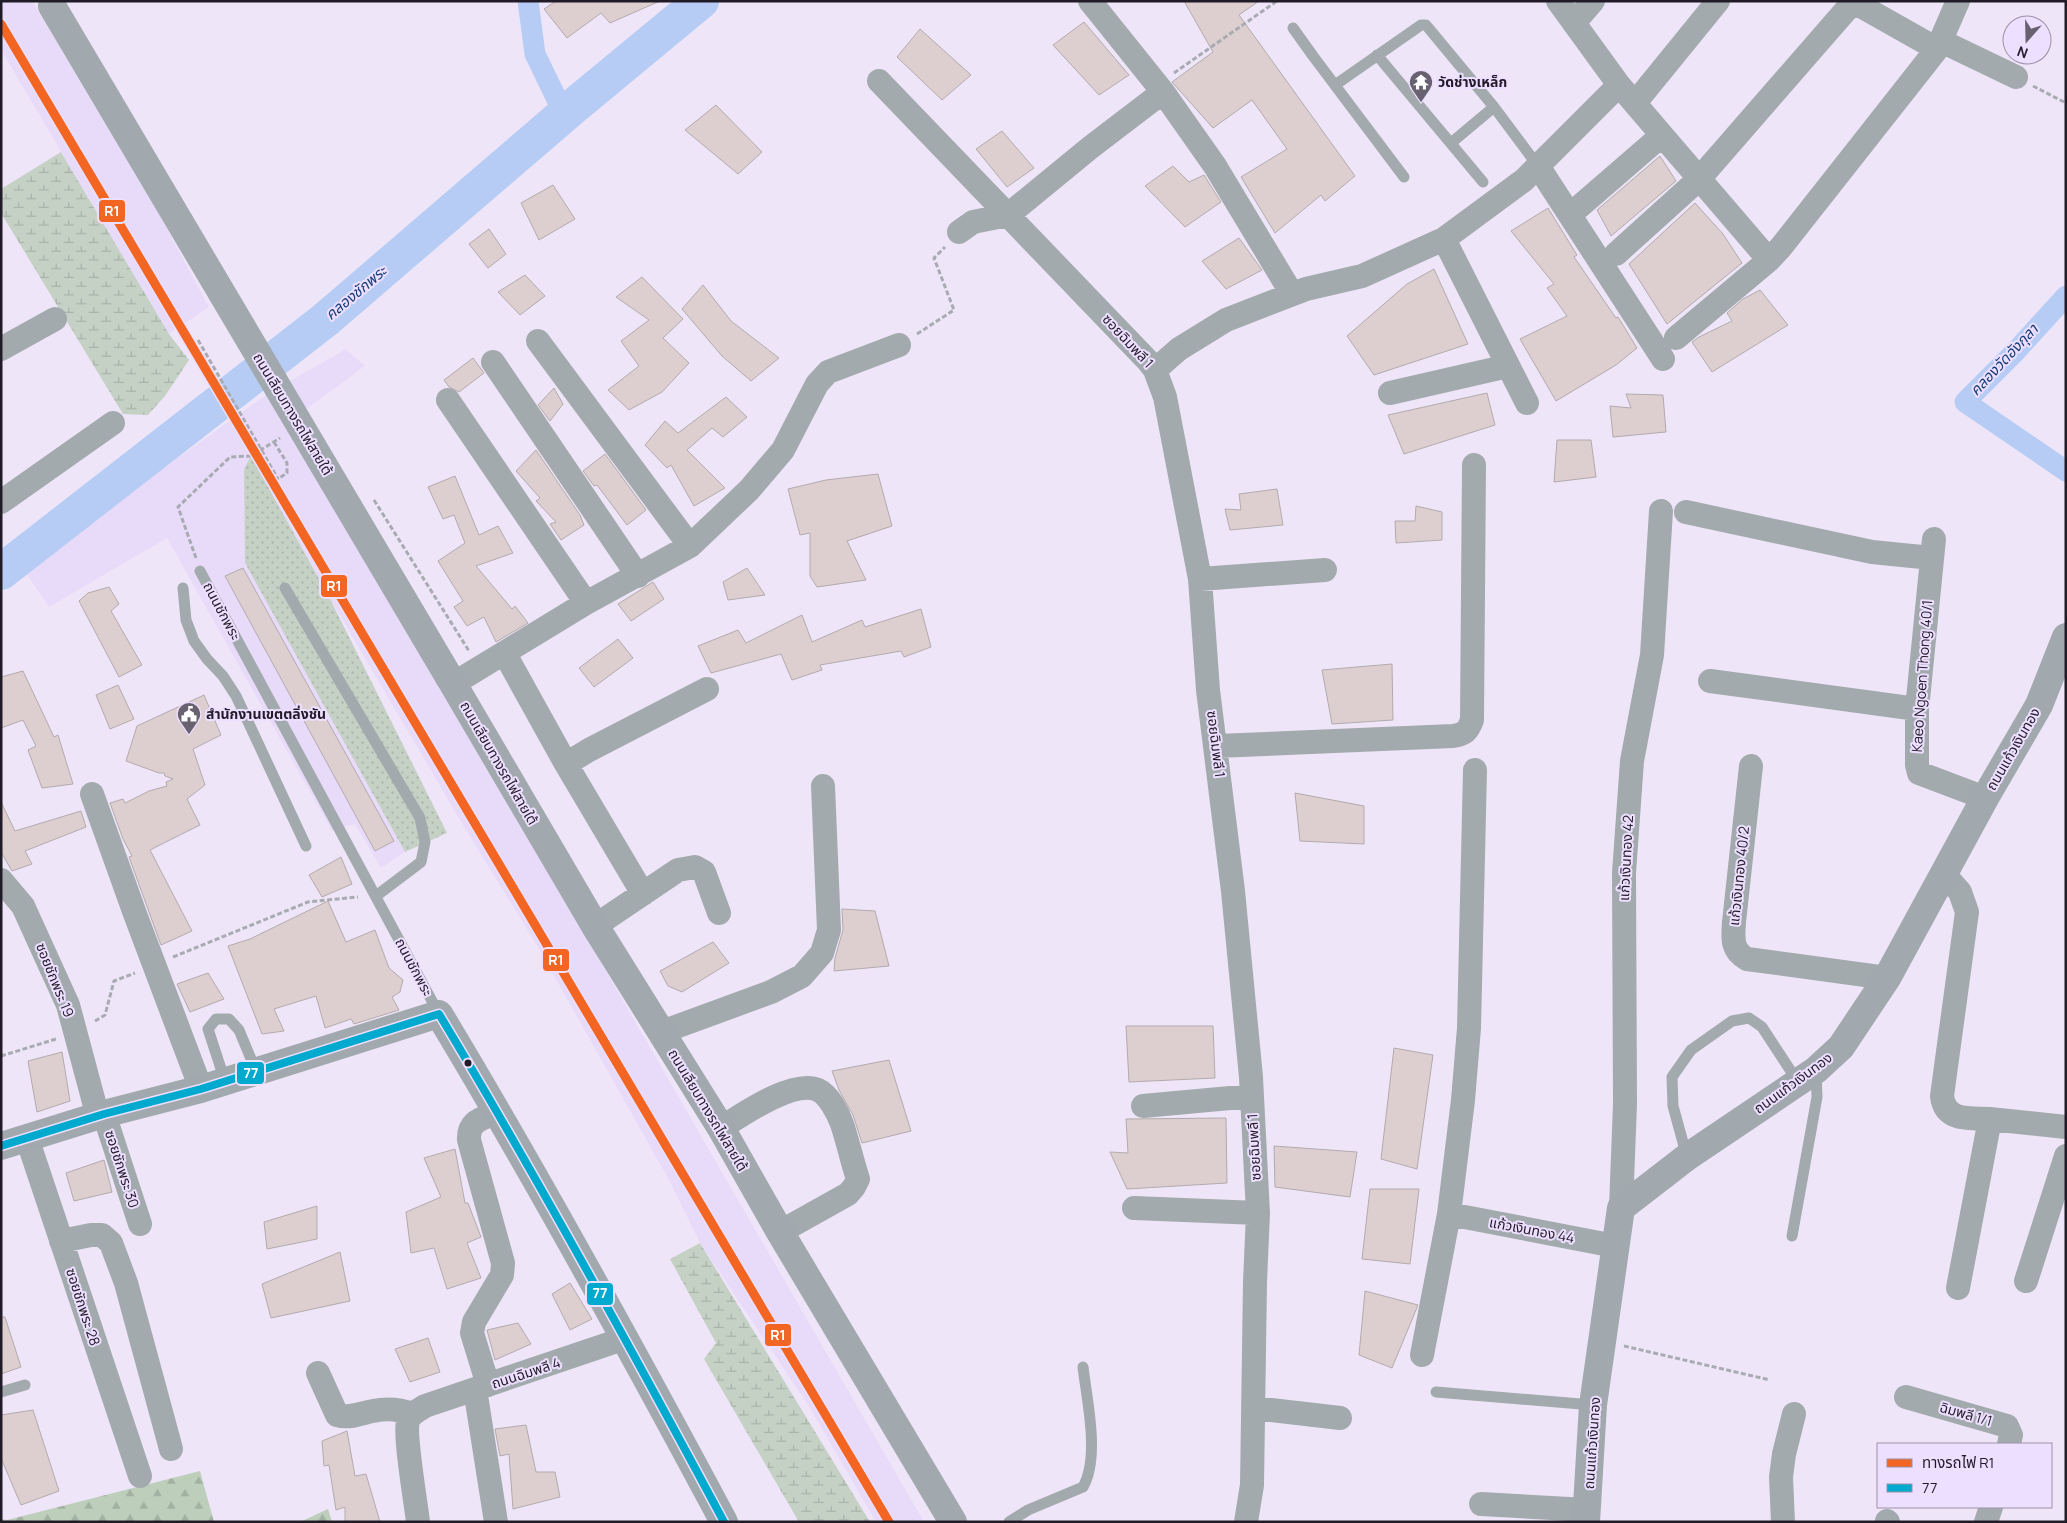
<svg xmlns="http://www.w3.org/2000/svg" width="2067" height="1523" viewBox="0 0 2067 1523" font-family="Manrope,'Noto Sans Thai',sans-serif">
  <defs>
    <pattern id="forest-firs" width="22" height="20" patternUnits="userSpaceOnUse" patternTransform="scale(1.25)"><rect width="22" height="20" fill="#bdcfbb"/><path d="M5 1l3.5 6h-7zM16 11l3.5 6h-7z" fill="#a2b1a1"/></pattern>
    <pattern id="wetland-marsh" width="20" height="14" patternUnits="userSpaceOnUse" patternTransform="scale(1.25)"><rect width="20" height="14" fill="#c5d1c5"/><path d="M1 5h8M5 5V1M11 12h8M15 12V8" fill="none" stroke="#a9b3a9"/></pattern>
    <pattern id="park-dots" width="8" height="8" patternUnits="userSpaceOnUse" patternTransform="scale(1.25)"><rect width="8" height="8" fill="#c5d1c5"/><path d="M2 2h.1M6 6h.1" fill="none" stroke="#a9b3a9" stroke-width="1.8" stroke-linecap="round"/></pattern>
  </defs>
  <rect width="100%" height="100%" fill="#eee6f8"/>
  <path fill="#e8dbf9" d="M 1,1 L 32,1 L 161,218 L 209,307 L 169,334 L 1,50 Z
    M 346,349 L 365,366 L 286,424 L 507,800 L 924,1522 L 876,1522 L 810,1408 L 700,1243 L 669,1180 L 535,942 L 463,825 L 329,597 L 251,456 L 244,469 L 245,563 L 405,852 L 381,868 L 355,824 L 332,831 L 167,538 L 49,607 L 23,569 L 239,414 L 269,393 Z"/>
  <path fill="url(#forest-firs)" d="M 200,1471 L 214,1522 L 1,1522 L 1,1519 L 7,1520 Z
    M 328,1509 L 332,1522 L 300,1522 Z"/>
  <path fill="url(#wetland-marsh)" d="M 61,152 L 169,334 L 189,360 L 165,396 L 148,415 L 123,414 L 1,213 L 1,189 Z
    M 700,1243 L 870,1522 L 799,1522 L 704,1359 L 716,1343 L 670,1259 Z"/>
  <path fill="url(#park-dots)" d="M 251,456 L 329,597 L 447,833 L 405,852 L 245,563 L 244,469 Z"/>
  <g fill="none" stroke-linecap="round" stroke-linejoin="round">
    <path stroke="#b7ccf5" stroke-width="21" d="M 528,1 L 535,54 L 564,114
      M 2066,296 L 2016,351 L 1965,402 L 2066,471"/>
    <path stroke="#b7ccf5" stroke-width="36" d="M 1,572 L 325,320 L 574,106 L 701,1"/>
  </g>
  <path fill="#ddcfd0" stroke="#b3aaae" d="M 556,1 L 660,1 L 610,23 L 601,13 L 567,38 L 544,9 Z
    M 1184,1 L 1259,1 L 1239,15 L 1355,176 L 1325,201 L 1321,195 L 1275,233 L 1241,177 L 1287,149 L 1252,100 L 1213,128 L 1172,82 L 1213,52 Z
    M 1084,22 L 1129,75 L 1099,95 L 1053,45 Z
    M 920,29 L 971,75 L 942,100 L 897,57 Z
    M 716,105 L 762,152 L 738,174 L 685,130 Z
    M 1002,131 L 1034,168 L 1007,187 L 976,149 Z
    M 1660,156 L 1676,181 L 1611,236 L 1597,210 Z
    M 1173,166 L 1189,182 L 1204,175 L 1221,202 L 1185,227 L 1145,186 Z
    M 553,185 L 575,219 L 539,240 L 521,203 Z
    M 1695,203 L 1723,234 L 1742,263 L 1667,324 L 1629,264 Z
    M 1548,208 L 1577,255 L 1574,257 L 1616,318 L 1618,317 L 1637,348 L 1616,365 L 1556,401 L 1520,339 L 1567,316 L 1547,288 L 1554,284 L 1511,231 Z
    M 489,229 L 506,254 L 488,268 L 469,244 Z
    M 1239,238 L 1262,270 L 1226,289 L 1202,261 Z
    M 1434,269 L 1468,344 L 1374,375 L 1347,336 L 1407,284 Z
    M 525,275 L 545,296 L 520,315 L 498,292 Z
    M 642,277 L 683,319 L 663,338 L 689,363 L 662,392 L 629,410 L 608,390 L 639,366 L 621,341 L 649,320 L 616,297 Z
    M 703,285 L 731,321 L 779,358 L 751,381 L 722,356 L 682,309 Z
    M 1760,290 L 1788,325 L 1712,372 L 1692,342 L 1699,337 L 1732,321 L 1727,313 L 1743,299 Z
    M 473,358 L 484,373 L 459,392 L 449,387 L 444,380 Z
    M 554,388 L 563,404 L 550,421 L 538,405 Z
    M 1487,393 L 1495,425 L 1404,454 L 1388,415 Z
    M 1626,394 L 1663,395 L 1666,432 L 1613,437 L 1610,406 L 1631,408 Z
    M 726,397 L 747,417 L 723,437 L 712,428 L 687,450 L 725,488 L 694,506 L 671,465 L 667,468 L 645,445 L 665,421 L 678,433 Z
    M 1557,440 L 1591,440 L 1596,477 L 1554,482 Z
    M 536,450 L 580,515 L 584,525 L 561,540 L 550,524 L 556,522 L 536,501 L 540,498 L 516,471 Z
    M 605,454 L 646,510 L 627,525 L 597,485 L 594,486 L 583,471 Z
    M 878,474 L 892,526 L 847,541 L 866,580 L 817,587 L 810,576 L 810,533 L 800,535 L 788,489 L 826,480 Z
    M 455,476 L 479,535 L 498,526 L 513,553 L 476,566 L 512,609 L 515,606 L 528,623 L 496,642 L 484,617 L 467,626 L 454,607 L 463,601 L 438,561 L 465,543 L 454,515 L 443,519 L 428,487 Z
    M 1277,489 L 1283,525 L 1230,530 L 1225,509 L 1241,510 L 1239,494 Z
    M 1416,506 L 1442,512 L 1442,540 L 1396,543 L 1395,521 L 1415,521 Z
    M 243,568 L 394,841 L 375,851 L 225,576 Z
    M 747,568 L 765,595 L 728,600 L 723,582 Z
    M 653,582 L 664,599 L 631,621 L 618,604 Z
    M 109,587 L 119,604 L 111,611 L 142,665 L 119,677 L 79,601 L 88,593 Z
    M 921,609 L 931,647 L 904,657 L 901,651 L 820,665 L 822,670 L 792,680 L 781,654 L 711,673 L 698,646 L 738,630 L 746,643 L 802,615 L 812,642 L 862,620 L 865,627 Z
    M 618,639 L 633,658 L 594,687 L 579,668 Z
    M 1392,664 L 1393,720 L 1332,724 L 1322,670 Z
    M 23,671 L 54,737 L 58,735 L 73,784 L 42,788 L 28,750 L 36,746 L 23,720 L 1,728 L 1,677 Z
    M 118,685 L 134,719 L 110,729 L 96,695 Z
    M 204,695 L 221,735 L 193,749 L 205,785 L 187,799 L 200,825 L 150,850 L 192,931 L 161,945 L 129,857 L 132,856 L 123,839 L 110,803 L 123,799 L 125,803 L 149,791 L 167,786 L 166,782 L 173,779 L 165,776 L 164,773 L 159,773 L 126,761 L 137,726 Z
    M 1295,793 L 1364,806 L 1364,844 L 1300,841 Z
    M 1,802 L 15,831 L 81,811 L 86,827 L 25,851 L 32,864 L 12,871 L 1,852 Z
    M 341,857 L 352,884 L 322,897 L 309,875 Z
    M 328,901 L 346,942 L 375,930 L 389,968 L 403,980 L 400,992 L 392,997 L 399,1010 L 354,1024 L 351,1019 L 325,1028 L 316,996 L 274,1009 L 284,1031 L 262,1034 L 228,946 L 250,939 Z
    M 842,909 L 875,911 L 889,966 L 834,971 L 835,958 L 843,930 Z
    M 713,942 L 729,963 L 682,992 L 668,986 L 660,971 Z
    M 208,973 L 224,999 L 190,1012 L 177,984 Z
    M 1126,1026 L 1213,1026 L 1215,1078 L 1129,1082 Z
    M 1394,1048 L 1433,1055 L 1417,1169 L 1381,1159 Z
    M 62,1052 L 70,1101 L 37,1112 L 28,1061 Z
    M 889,1060 L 911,1131 L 862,1143 L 853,1115 L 839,1090 L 832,1071 Z
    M 1226,1118 L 1227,1183 L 1127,1189 L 1110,1152 L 1128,1153 L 1126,1119 Z
    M 1274,1146 L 1357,1152 L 1350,1197 L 1275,1187 Z
    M 455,1149 L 465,1203 L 468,1203 L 481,1237 L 467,1243 L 481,1278 L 447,1289 L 434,1248 L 411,1253 L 406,1212 L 441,1197 L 424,1158 Z
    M 104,1160 L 112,1192 L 74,1201 L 66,1173 Z
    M 1370,1189 L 1419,1189 L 1410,1264 L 1362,1259 Z
    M 317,1206 L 317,1239 L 267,1249 L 264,1222 Z
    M 340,1252 L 350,1301 L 271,1318 L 262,1284 Z
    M 570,1283 L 592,1319 L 570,1330 L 552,1294 Z
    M 1365,1291 L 1418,1305 L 1392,1368 L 1359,1355 Z
    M 1,1317 L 5,1317 L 21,1367 L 1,1374 Z
    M 518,1323 L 531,1344 L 495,1360 L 487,1330 Z
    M 428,1338 L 440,1372 L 410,1382 L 395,1349 Z
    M 33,1410 L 59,1491 L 21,1505 L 1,1458 L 1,1415 Z
    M 526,1425 L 536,1472 L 555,1472 L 560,1497 L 513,1509 L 509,1454 L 500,1456 L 495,1429 Z
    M 347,1431 L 355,1476 L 366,1474 L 380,1522 L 345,1522 L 345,1507 L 336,1510 L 329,1465 L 324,1466 L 322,1441 Z"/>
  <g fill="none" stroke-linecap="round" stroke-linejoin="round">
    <path stroke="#a9abb2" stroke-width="3" stroke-dasharray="5 2.5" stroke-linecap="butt" d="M 1174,73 L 1277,1
      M 2033,86 L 2066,103
      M 917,334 L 954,310 L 934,258 L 945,247
      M 274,442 L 287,463 L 287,473 L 278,479
      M 374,500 L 469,651
      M 196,558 L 178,507 L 230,457 L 251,456 L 280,438
      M 173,957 L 308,902 L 358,897
      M 95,1021 L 105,1015 L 114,981 L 135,973
      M 1,1056 L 56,1039
      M 1624,1346 L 1770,1380"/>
    <path stroke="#a3aaad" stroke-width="11" d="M 1293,28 L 1313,56 L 1404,177
      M 1377,55 L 1483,182
      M 1335,85 L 1421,25 L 1426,25 L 1494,107 L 1538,166
      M 1451,143 L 1494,107
      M 200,571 L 439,1014
      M 183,588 L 186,620 L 194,641 L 207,659 L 223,676 L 236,696 L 306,846
      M 285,588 L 420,818 L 425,842 L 421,862 L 376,896
      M 225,1081 L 208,1029 L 216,1019 L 229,1019 L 239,1030 L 256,1071
      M 1687,1157 L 1673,1106 L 1672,1077 L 1691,1050 L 1732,1021 L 1749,1018 L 1762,1027 L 1798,1082
      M 1792,1236 L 1817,1097 L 1816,1073
      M 1,1392 L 25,1385
      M 1436,1392 L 1593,1405
      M 1009,1522 L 1028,1510 L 1083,1487 C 1100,1457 1087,1401 1083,1367"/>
    <path stroke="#a3aaad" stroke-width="24" d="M 1090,1 L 1163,92 L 1215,166 L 1292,294
      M 1558,1 L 1619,85 L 1769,260
      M 1852,1 L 1937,49
      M 1574,23 L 1593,1
      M 1941,41 L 2016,77
      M 879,81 L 1148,361 L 1155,370 L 1165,397 L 1200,579 L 1208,690 L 1233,891 L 1251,1077 L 1258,1213 L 1255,1282 L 1252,1485 L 1246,1522
      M 1635,103 L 1718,1
      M 1538,166 L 1663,359
      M 1579,207 L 1661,136
      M 959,232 L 973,222 L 1008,215 L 1091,147 L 1163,92
      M 1444,239 L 1527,403
      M 1616,254 L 1699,179 L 1853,2
      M 1676,338 L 1769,260 L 1781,247 L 1937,49 L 1958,1
      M 538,341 L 690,546
      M 1,349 L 55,319
      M 493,362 L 638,576
      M 1155,370 L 1179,349 L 1226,320 L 1306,289 L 1362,276 L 1444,239 L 1524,180 L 1619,85
      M 1390,393 L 1508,366
      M 448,400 L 586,603
      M 1,502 L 113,423
      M 1686,512 L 1872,552 L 1932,558
      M 1934,539 L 1917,709 L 1917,765 L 1919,773 L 1985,798
      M 1200,579 L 1325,570
      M 505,654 L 566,764
      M 1710,681 L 1917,709
      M 453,684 L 586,603 L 690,546 L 749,490 L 783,450 L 817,384 L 828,372 L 899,345
      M 1217,746 L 1453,736 C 1465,734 1468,731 1472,720 L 1474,465
      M 1751,766 L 1734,922 C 1733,938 1731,950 1747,959 L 1887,978
      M 92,794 L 135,914 L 201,1089
      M 1944,874 L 1960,892 L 1967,912 L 1942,1096 C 1945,1122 1970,1118 1990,1119 L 1958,1288
      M 1,880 L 23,906 L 68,1005 L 98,1117
      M 643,894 L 566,764 L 589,750 L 707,689
      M 595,926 L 678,870 L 695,867 L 704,872 L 719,913
      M 661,1034 L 670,1029 L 771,992 L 802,976 L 822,953 L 829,930 L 823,786
      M 1143,1106 L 1252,1096
      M 104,1114 L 140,1224
      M 1990,1119 L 2066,1127
      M 721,1128 C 742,1115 793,1079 818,1090 C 829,1095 838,1113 842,1124 C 848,1142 852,1161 858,1179 L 854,1187 L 848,1194 L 780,1232
      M 27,1138 L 140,1476
      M 1134,1208 L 1258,1213
      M 1621,1208 L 1625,1104 L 1624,873 L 1632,761 L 1652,655 L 1661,511
      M 1449,1214 L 1615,1246
      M 61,1241 L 91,1235 L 102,1235 L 111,1243 L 126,1283 L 171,1449
      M 2026,1281 L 2066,1156
      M 1422,1355 L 1449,1214 L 1463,1100 L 1469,1028 L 1475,770
      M 318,1373 L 337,1415 C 350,1419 361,1413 373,1411 C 388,1408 399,1409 413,1414
      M 488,1385 L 472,1333 L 474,1322 L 502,1275 L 503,1263 L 469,1140 C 468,1120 482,1119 498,1112
      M 475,1389 L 496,1522
      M 1906,1397 L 2007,1426 L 2011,1435 L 2009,1444
      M 1254,1408 L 1340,1418
      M 1481,1504 L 1588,1510
      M 1887,1521 L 1888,1522
      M 418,1522 C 416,1504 404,1434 408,1421 C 410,1414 419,1410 425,1406 L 626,1338
      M 1783,1522 L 1781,1477 L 1784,1454 L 1794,1414
      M 1986,1522 L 1991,1507"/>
    <path stroke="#a2a9ae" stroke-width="28" d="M 449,677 L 595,926 L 721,1128 L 780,1232 L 953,1522
      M 1,1146 L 104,1114 L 201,1089 L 439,1014 C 539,1180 632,1350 724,1522
      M 1586,1522 L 1593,1405 L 1621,1208 L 1687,1157 L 1816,1070 L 1841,1047 L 1887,978 L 1985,798 L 2039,705 L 2066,637"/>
    <path stroke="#a9abb2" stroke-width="3" stroke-dasharray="5 2.5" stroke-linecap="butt" d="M 198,340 L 278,479"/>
    <path stroke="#a2a9ae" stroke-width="28" d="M 52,6 L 449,677"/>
    <g stroke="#eddfff" stroke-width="11">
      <path id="bus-1" d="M 1,1146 L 104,1114 L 201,1089 L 439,1014 C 539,1180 632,1350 724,1522"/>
    </g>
    <use href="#bus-1" stroke="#00a9ce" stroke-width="8"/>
    <g stroke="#eddfff" stroke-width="12">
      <path id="rail-1" d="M 1,24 L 889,1522"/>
    </g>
    <use href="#rail-1" stroke="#f26522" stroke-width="9"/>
  </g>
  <defs>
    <g id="temple-pin" transform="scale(1.25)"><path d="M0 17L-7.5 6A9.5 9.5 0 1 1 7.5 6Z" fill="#686270" stroke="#eddfff"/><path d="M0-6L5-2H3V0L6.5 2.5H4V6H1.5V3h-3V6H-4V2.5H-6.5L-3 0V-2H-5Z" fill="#fff"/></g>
    <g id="civic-pin" transform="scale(1.25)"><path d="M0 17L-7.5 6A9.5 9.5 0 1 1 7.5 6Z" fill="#686270" stroke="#eddfff"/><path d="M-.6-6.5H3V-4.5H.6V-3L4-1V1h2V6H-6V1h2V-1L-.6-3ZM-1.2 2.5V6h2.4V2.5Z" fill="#fff"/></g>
  </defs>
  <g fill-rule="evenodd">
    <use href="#temple-pin" x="1421" y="82"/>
    <use href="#civic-pin" x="189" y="714"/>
  </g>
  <circle fill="#201b26" stroke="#eddfff" stroke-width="2" cx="468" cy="1063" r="4.5"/>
  <g text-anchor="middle" stroke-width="4" stroke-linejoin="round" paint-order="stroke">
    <g font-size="14" font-weight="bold" fill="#201b26" stroke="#eddfff" text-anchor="start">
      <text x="1438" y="87">วัดช่างเหล็ก</text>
      <text x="206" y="719">สำนักงานเขตตลิ่งชัน</text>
    </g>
    <g font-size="14" fill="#201b26" stroke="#eddfff">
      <text transform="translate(1128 341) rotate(47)" y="5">ซอยฉิมพลี 1</text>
      <text transform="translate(293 414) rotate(59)" y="5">ถนนเลียบทางรถไฟสายใต้</text>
      <text transform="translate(222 611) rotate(62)" y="5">ถนนชักพระ</text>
      <text transform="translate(1922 676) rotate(-86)" y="5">Kaeo Ngoen Thong 40/1</text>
      <text transform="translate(1216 744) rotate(83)" y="5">ซอยฉิมพลี 1</text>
      <text transform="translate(2013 749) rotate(-60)" y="5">ถนนแก้วเงินทอง</text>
      <text transform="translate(499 763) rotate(60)" y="5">ถนนเลียบทางรถไฟสายใต้</text>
      <text transform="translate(1626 858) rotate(-87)" y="5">แก้วเงินทอง 42</text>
      <text transform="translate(1739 876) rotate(-84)" y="5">แก้วเงินทอง 40/2</text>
      <text transform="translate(414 967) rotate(62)" y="5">ถนนชักพระ</text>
      <text transform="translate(55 980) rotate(68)" y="5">ซอยชักพระ 19</text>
      <text transform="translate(1793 1083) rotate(-36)" y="5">ถนนแก้วเงินทอง</text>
      <text transform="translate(708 1110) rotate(59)" y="5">ถนนเลียบทางรถไฟสายใต้</text>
      <text transform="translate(1254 1147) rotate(-93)" y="5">ซอยฉิมพลี 1</text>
      <text transform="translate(122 1169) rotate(72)" y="5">ซอยชักพระ 30</text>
      <text transform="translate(1532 1230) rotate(11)" y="5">แก้วเงินทอง 44</text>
      <text transform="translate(83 1307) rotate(72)" y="5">ซอยชักพระ 28</text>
      <text transform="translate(526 1373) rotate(-18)" y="5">ถนนฉิมพลี 4</text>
      <text transform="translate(1966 1414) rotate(16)" y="5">ฉิมพลี 1/1</text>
      <text transform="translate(1592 1443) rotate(-86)" y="5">ถนนแก้วเงินทอง</text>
    </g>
    <g font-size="15" font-style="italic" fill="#133c78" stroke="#eddfff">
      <text transform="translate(356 293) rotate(-40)" y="5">คลองชักพระ</text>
      <text transform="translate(2004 360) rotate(-47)" y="5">คลองวัดอังกุลา</text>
    </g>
  </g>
  <g stroke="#eddfff" stroke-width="2">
    <rect x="98" y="199" width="28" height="24" rx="5" fill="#f26522"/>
    <rect x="320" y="574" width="28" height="24" rx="5" fill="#f26522"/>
    <rect x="542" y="948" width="28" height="24" rx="5" fill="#f26522"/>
    <rect x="236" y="1061" width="29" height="24" rx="5" fill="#00a9ce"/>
    <rect x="586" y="1282" width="28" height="24" rx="5" fill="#00a9ce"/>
    <rect x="764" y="1323" width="28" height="24" rx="5" fill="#f26522"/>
  </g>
  <g font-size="14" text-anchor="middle" font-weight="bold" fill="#fff">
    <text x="112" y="216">R1</text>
    <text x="334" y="591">R1</text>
    <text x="556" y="965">R1</text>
    <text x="251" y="1078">77</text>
    <text x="600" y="1298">77</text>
    <text x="778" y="1340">R1</text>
  </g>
  <rect width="2067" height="1523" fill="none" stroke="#201b26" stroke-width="5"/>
  <rect x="1877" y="1443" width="175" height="65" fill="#eddfff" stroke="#9b91a8"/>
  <rect x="1887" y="1459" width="25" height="8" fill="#f26522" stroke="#9b91a8"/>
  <text x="1922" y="1468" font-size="15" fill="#201b26">ทางรถไฟ R1</text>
  <rect x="1887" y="1484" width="25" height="8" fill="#00a9ce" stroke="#9b91a8"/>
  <text x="1922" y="1493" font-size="15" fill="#201b26">77</text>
  <g transform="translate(2027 40) rotate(200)"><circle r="24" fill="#eddfff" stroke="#9b91a8"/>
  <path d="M0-4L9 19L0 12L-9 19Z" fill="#686270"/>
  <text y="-8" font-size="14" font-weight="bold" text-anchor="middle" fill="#201b26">N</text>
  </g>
</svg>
